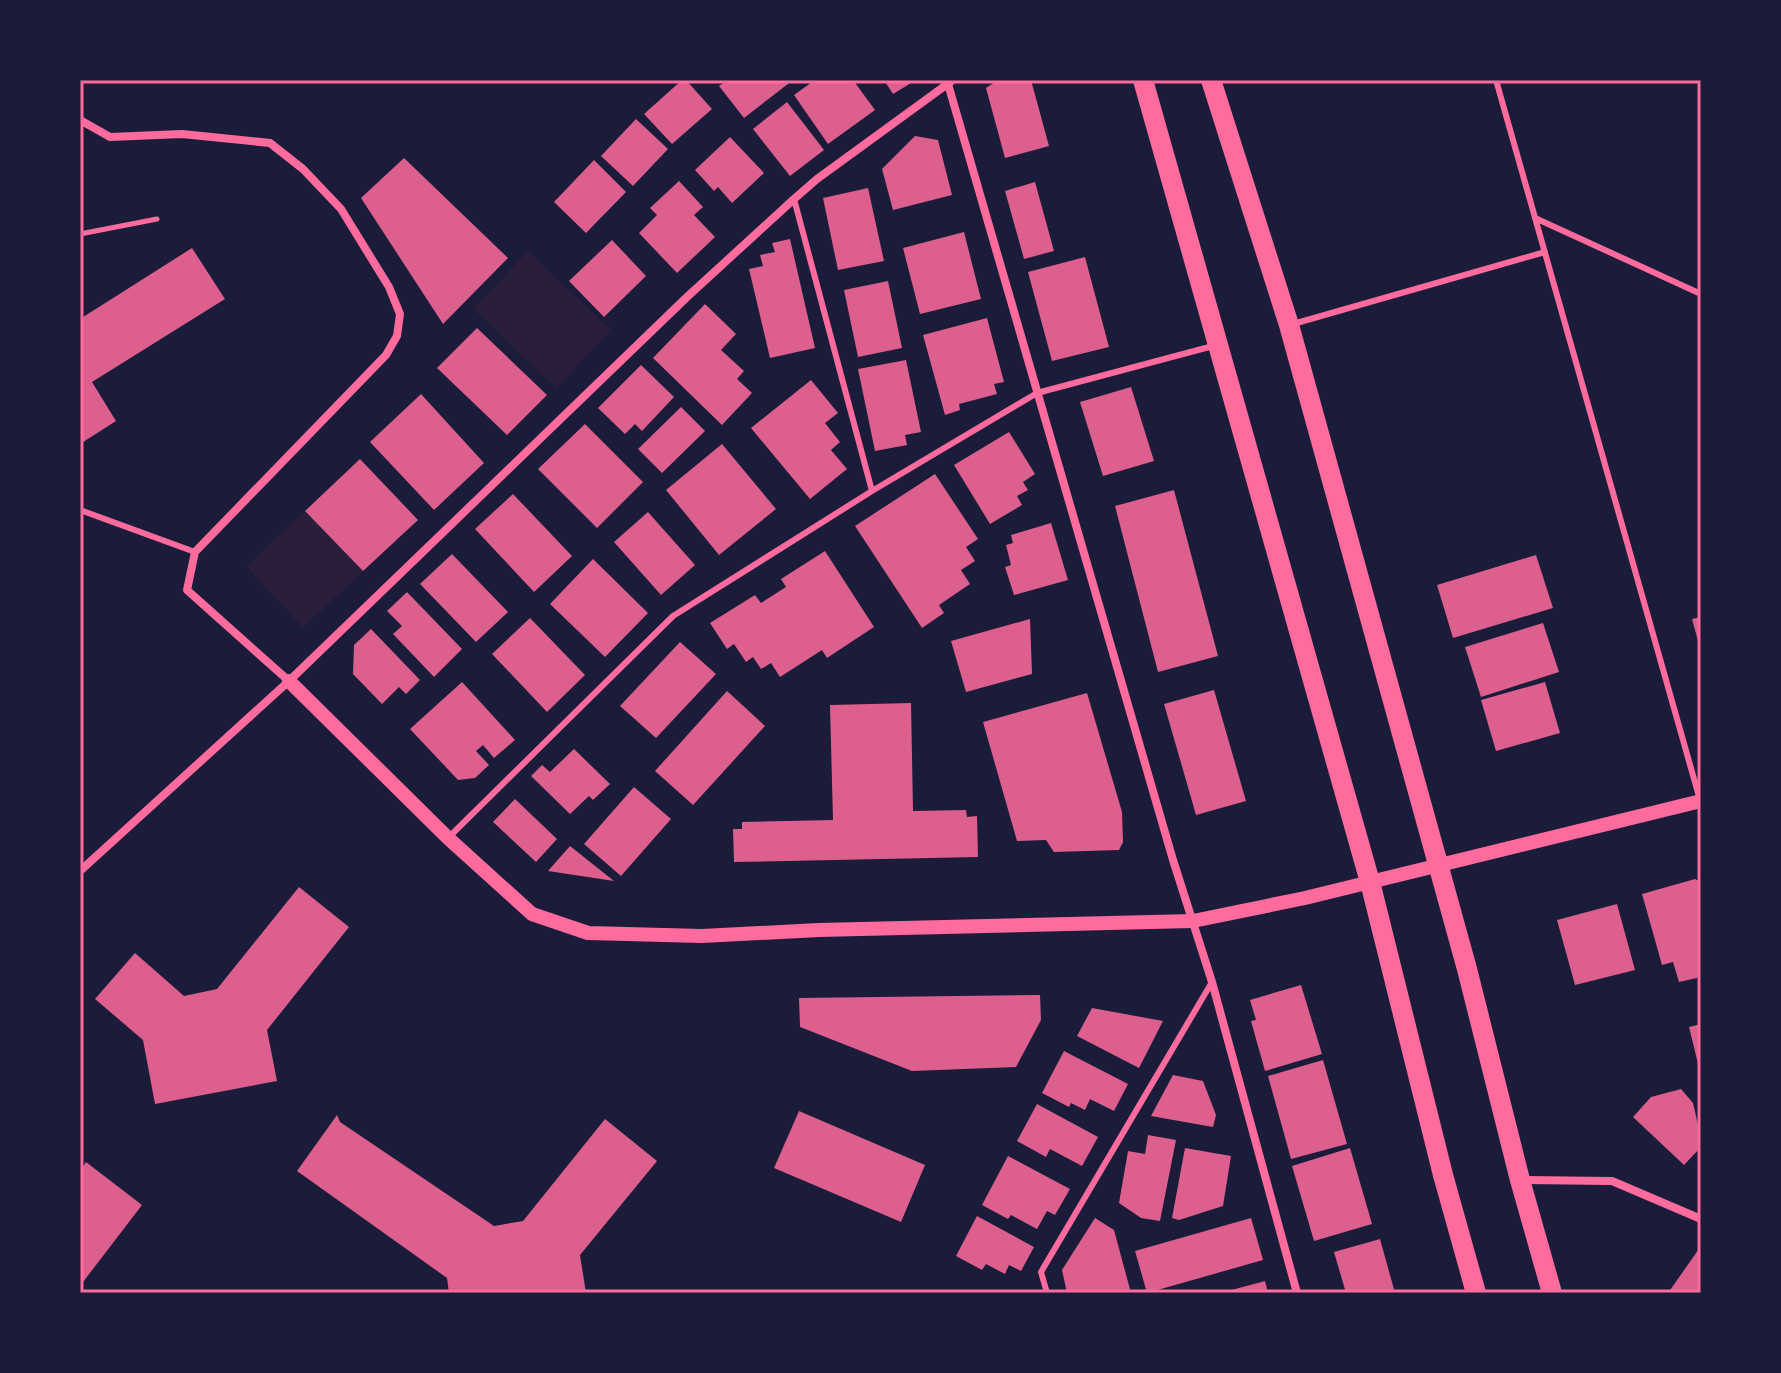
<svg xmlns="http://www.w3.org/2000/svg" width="1781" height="1373" viewBox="0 0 1781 1373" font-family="'Libre Baskerville',serif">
  <rect width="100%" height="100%" fill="#1b1b3a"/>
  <path fill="#2a1e3b" d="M 528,251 L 611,330 L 556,388 L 473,309 Z
    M 305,511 L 363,571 L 303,628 L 246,566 Z"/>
  <path fill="#dd5f8e" d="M 682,80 L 686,80 L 712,109 L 672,144 L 644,114 Z
    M 728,80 L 793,80 L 744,118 L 719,86 Z
    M 815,80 L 853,80 L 875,110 L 828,144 L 794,95 Z
    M 884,80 L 916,80 L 893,94 Z
    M 998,80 L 1031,80 L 1049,146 L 1005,158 L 986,88 Z
    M 787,102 L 824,150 L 790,176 L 753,129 Z
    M 636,119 L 668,149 L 633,186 L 601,156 Z
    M 915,136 L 938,140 L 952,195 L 893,210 L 882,169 Z
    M 730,137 L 764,173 L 732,203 L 718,187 L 714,191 L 695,170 Z
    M 404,158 L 508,258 L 443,324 L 361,198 Z
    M 594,160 L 626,192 L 586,233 L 554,202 Z
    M 679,181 L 703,207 L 694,215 L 715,237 L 677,273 L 639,233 L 657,215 L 650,208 Z
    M 1035,182 L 1054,251 L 1024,259 L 1005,191 Z
    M 868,188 L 884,261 L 838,270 L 823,198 Z
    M 964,232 L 981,299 L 920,314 L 903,248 Z
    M 790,239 L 815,348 L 770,358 L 749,269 L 763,266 L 760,255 L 775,252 L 772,243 Z
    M 612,240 L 646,276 L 604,317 L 569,281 Z
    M 192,248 L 225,299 L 92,382 L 116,421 L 80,444 L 80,319 Z
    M 1085,257 L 1109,347 L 1052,361 L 1028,272 Z
    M 888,281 L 902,348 L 858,357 L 844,290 Z
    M 705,304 L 736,334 L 721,350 L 744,371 L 737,379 L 752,393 L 722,425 L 653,358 Z
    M 987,318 L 1004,382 L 994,384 L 997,394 L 959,404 L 960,410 L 945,415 L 923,335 Z
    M 477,328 L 547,395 L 507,435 L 437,368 Z
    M 906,360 L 921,432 L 905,435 L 907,445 L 875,451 L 858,369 Z
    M 641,365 L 674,397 L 642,431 L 635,424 L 625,434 L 598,408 Z
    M 811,380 L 838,413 L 825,423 L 840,442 L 831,450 L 847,469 L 810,499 L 751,428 Z
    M 1131,387 L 1154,461 L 1103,476 L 1080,402 Z
    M 421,394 L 484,463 L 434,510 L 370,442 Z
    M 681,407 L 705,431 L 662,473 L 638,449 Z
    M 585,424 L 643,482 L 597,528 L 538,469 Z
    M 1009,432 L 1035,474 L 1023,482 L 1028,490 L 1017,496 L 1022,505 L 990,524 L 954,465 Z
    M 722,444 L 776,509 L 719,555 L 666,490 Z
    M 360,459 L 418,520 L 363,571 L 305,511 Z
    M 935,474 L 978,539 L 966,547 L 975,561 L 961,570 L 970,584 L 939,605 L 944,613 L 922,628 L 855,526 Z
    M 1174,490 L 1218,656 L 1158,672 L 1115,506 Z
    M 513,494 L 572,556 L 534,592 L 475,529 Z
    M 648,512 L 695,565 L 661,595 L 614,542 Z
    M 1051,523 L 1068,580 L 1014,595 L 1005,567 L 1011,565 L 1006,545 L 1013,543 L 1011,535 Z
    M 825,551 L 874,627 L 827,658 L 822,650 L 780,677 L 771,663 L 761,669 L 753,657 L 746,662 L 734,644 L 727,649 L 710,623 L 755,595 L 761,603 L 786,587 L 781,579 Z
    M 452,554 L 508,612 L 476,642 L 420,584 Z
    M 1536,555 L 1553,608 L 1453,638 L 1437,585 Z
    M 593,559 L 648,613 L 605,657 L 550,604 Z
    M 407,592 L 462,649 L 434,677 L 393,634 L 402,626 L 387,611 Z
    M 1701,617 L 1701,648 L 1700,648 L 1692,619 Z
    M 530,618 L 585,675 L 547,712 L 492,654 Z
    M 1030,619 L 1032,674 L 966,692 L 951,641 Z
    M 1543,623 L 1559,672 L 1481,697 L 1465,647 Z
    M 371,629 L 420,680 L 406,694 L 399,687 L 382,704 L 353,674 L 354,645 Z
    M 680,642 L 716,674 L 656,738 L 620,706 Z
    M 462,682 L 515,740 L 494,758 L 483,745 L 476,751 L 489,765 L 475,778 L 458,780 L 410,729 Z
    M 1545,682 L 1560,733 L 1496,751 L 1481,700 Z
    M 1214,690 L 1246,801 L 1196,815 L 1164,704 Z
    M 727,691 L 765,726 L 693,805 L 655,771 Z
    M 1087,693 L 1122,812 L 1123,842 L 1119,850 L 1054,852 L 1046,840 L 1017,841 L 983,722 Z
    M 911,703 L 913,811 L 966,810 L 967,817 L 977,816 L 978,857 L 734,862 L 733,829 L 742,829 L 742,822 L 833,820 L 830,705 Z
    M 574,749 L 610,784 L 593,800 L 589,796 L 570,814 L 531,776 L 542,765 L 550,772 Z
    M 634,787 L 671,819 L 621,876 L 584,844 Z
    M 515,799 L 557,839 L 536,862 L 493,822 Z
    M 570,846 L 614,881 L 548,871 Z
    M 1695,879 L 1701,882 L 1701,977 L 1679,982 L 1673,962 L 1662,965 L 1642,894 Z
    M 299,887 L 349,927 L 267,1030 L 277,1081 L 155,1104 L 143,1040 L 95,999 L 135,953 L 184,996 L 217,989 Z
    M 1617,904 L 1635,970 L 1575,985 L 1557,920 Z
    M 1301,985 L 1322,1054 L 1265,1071 L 1251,1021 L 1256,1020 L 1250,1000 Z
    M 1040,995 L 1041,1020 L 1016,1067 L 912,1071 L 800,1027 L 799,998 Z
    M 1092,1008 L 1163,1021 L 1139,1068 L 1077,1036 Z
    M 1701,1024 L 1701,1072 L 1700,1072 L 1689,1027 Z
    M 1064,1051 L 1128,1084 L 1114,1111 L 1090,1099 L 1085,1110 L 1071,1103 L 1069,1107 L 1042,1093 Z
    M 1323,1060 L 1347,1144 L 1291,1159 L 1268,1076 Z
    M 1173,1075 L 1203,1081 L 1216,1115 L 1213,1127 L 1151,1116 Z
    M 1681,1089 L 1693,1103 L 1701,1138 L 1701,1147 L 1684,1165 L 1633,1117 L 1651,1097 Z
    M 1037,1104 L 1098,1137 L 1082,1166 L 1050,1149 L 1046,1157 L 1017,1141 Z
    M 799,1111 L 925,1165 L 901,1222 L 774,1168 Z
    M 337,1115 L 340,1122 L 494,1226 L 523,1221 L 605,1119 L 657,1161 L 580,1255 L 586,1293 L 449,1293 L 447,1278 L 297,1171 Z
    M 1148,1135 L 1176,1140 L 1160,1221 L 1141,1218 L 1119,1203 L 1128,1151 L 1145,1154 Z
    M 1185,1148 L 1231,1156 L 1223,1206 L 1179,1220 L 1172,1218 Z
    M 1350,1148 L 1372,1224 L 1314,1241 L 1292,1166 Z
    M 1008,1156 L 1070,1189 L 1055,1215 L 1047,1211 L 1037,1229 L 1011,1215 L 1008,1219 L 982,1205 Z
    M 86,1162 L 142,1205 L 80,1286 L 80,1171 Z
    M 977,1216 L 1034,1247 L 1021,1271 L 1009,1265 L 1005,1274 L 986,1264 L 982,1270 L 956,1256 Z
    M 1095,1218 L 1114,1230 L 1131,1293 L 1067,1293 L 1062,1270 Z
    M 1251,1218 L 1263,1260 L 1147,1293 L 1135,1251 Z
    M 1380,1239 L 1395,1293 L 1346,1293 L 1334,1252 Z
    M 1701,1246 L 1701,1293 L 1668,1293 Z
    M 1265,1281 L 1268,1293 L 1224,1293 L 1224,1292 Z"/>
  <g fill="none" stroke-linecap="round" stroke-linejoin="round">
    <path stroke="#ff6b9d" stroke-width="5" d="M 80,234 L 157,219"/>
    <path stroke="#ff6b9d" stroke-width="6" d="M 1496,80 L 1700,800
      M 794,199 L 872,491
      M 1535,218 L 1701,294
      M 1293,324 L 1545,252
      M 80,510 L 195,552
      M 448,838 L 673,616 L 872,491 L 1037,393 L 1213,346
      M 1047,1293 L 1041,1272 L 1212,982"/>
    <path stroke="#ff6b9d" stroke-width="8" d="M 948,84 L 1173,860 L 1212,982 L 1297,1293
      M 80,120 L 110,137 L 182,134 L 270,143 L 303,169 L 341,209 L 389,287 L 400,314 L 397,336 L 386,355 L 195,552 L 187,590 L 289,681
      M 80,871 L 289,681 L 687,297 L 794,199 L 817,179 L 953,80
      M 1521,1180 L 1612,1181 L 1701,1219"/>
    <path stroke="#ff6b9d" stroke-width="14" d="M 289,681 L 448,838 L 532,914 L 588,933 L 702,936 L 819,930 L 1193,921 L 1305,898 L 1701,801"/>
    <path stroke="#ff6b9d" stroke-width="20" d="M 1143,80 L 1370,882 L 1443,1175 L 1476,1293
      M 1211,80 L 1289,325 L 1467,969 L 1520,1180 L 1552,1293"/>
  </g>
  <rect width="1781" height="1373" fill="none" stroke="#1b1b3a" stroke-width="164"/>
  <rect x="82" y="82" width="1617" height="1209" fill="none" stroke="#ff6b9d" stroke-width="3"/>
</svg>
